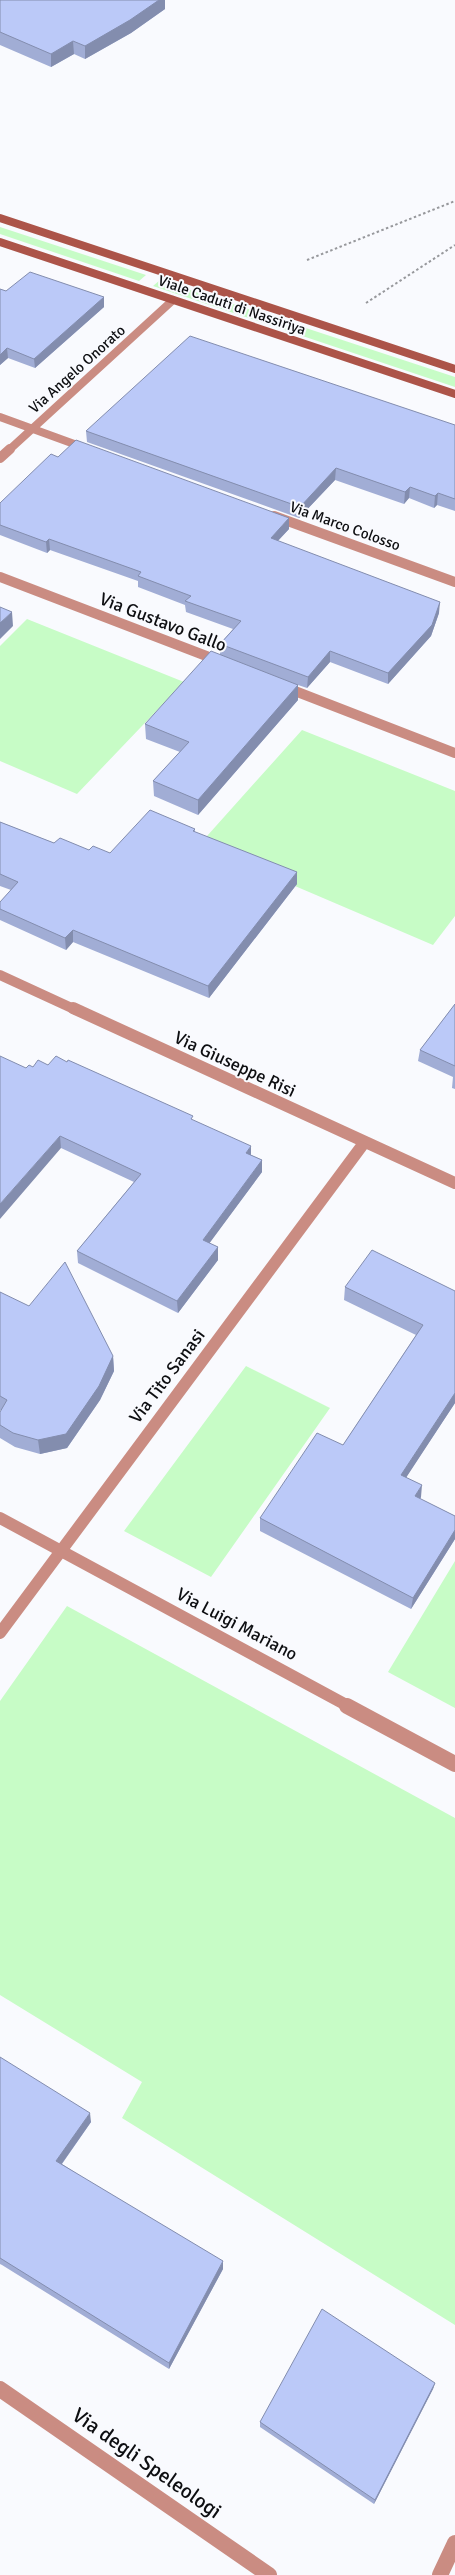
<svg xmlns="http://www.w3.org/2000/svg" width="455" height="2575" viewBox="0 0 455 2575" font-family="Signika,sans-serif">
  <rect width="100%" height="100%" fill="#f9fafe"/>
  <path fill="#c7fcc6" d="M 0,227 L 146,275 L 139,281 L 0,234 Z
    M 160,280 L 455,377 L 455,387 L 153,286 Z
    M 27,619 L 184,682 L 77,794 L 0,761 L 0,646 Z
    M 302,730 L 455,791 L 455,916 L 433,945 L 199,845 Z
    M 246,1366 L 330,1408 L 211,1577 L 124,1531 Z
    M 455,1561 L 455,1708 L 388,1672 Z
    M 67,1606 L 455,1818 L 455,2325 L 122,2118 L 142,2082 L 0,1995 L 0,1701 Z"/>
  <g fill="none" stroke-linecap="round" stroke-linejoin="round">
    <path stroke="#97989c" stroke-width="2" stroke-dasharray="2.5 2.5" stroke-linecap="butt" d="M 307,260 L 455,201
      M 366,303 L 455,245"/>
    <path stroke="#ca8c82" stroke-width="8" d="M 0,417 L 88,449
      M 9,450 L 173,300"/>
    <path stroke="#ca8c82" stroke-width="10" d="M 0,458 L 10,449
      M 274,516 L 455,582
      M 0,577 L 222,662
      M 282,686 L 455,753
      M 0,975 L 76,1010"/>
    <path stroke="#ca8c82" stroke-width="12" d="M 73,1008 L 455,1183
      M 0,1518 L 350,1707
      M 0,1633 L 364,1143"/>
    <path stroke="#ca8c82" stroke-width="16" d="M 347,1706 L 455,1764
      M 0,2389 L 269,2575
      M 440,2575 L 455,2543"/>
    <path stroke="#ac5449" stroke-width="8" d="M 0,218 L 455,369
      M 0,242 L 455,394"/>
  </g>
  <path fill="#a1add5" d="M 0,0 L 165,0 L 165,9 L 131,33 L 85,59 L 74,54 L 51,67 L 0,45 Z
    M 0,289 L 6,291 L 104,297 L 104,307 L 35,368 L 8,358 L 0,365 Z
    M 455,425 L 455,511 L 437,505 L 434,508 L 409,498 L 404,504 L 335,480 L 299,518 L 87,442 L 86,431 Z
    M 0,503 L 289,529 L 278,541 L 439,613 L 431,636 L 388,684 L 330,662 L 307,688 L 298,685 L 298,700 L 198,815 L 154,796 L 153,781 L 180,752 L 146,739 L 145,724 L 220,655 L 220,644 L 233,629 L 186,612 L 185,605 L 138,587 L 138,581 L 50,550 L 47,553 L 0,535 Z
    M 0,822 L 54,843 L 89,850 L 110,853 L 195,829 L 195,832 L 297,884 L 209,998 L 73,942 L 66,950 L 0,920 L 0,902 L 11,890 L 0,886 Z
    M 455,1004 L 455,1089 L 452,1088 L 453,1077 L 418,1061 L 420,1050 Z
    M 48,1065 L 193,1121 L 251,1155 L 262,1160 L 262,1172 L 209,1243 L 218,1247 L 218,1260 L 178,1313 L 78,1263 L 77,1251 L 134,1182 L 61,1148 L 26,1068 Z
    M 345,1287 L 455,1291 L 455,1403 L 406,1477 L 421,1497 L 420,1499 L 455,1516 L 455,1539 L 411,1609 L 260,1531 L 260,1518 L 343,1445 L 416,1335 L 344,1300 Z
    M 0,1292 L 113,1356 L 114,1371 L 100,1400 L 67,1448 L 40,1454 L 15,1447 L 0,1438 L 0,1412 L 1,1410 L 0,1410 Z
    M 0,2057 L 91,2122 L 62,2164 L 223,2269 L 169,2369 L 2,2265 L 0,2264 Z
    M 435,2383 L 433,2389 L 374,2504 L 260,2427 L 260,2422 Z"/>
  <path fill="#838dae" d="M 159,0 L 165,0 L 165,9 L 131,33 L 85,59 L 85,46 Z
    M 73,41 L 74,54 L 51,67 L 51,54 Z
    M 104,297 L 104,307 L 35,368 L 34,359 Z
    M 7,348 L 8,358 L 0,365 L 0,355 Z
    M 336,468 L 335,480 L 299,518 L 300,507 Z
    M 410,487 L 409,498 L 404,504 L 405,492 Z
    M 438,493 L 437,505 L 434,508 L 435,496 Z
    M 289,518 L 289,529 L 270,549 L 271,538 Z
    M 49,539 L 50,550 L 47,553 L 46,542 Z
    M 440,602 L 439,613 L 431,636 L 388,684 L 388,673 Z
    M 12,612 L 13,626 L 0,639 L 0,623 Z
    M 330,651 L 330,662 L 307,688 L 308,677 Z
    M 298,685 L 298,700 L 198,815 L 198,800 Z
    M 297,872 L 297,884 L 209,998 L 208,986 Z
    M 73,930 L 73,942 L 66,950 L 65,938 Z
    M 60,1136 L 61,1148 L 0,1219 L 0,1204 Z
    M 251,1146 L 251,1159 L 246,1153 Z
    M 262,1160 L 262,1172 L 203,1252 L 203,1240 Z
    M 218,1247 L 218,1260 L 178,1313 L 177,1301 Z
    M 113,1356 L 114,1371 L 100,1400 L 67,1448 L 40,1454 L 38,1440 Z
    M 455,1393 L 455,1403 L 400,1487 L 401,1475 Z
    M 422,1485 L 421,1497 L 414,1509 L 415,1496 Z
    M 455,1530 L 455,1539 L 411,1609 L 413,1598 Z
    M 90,2113 L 91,2122 L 58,2169 L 56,2161 Z
    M 223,2261 L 223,2269 L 169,2369 L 169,2363 Z
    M 435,2383 L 433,2389 L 374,2504 L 375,2500 Z"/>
  <path fill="#bbc9f8" stroke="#838dae" d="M 0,0 L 159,0 L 130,20 L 85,46 L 73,41 L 51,54 L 0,32 Z
    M 30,272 L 104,297 L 34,359 L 7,348 L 0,355 L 0,289 L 6,291 Z
    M 190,336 L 455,425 L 455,499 L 438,493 L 435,496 L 410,487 L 405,492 L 336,468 L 300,507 L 86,431 Z
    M 76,440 L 289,518 L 271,538 L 440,602 L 432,625 L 388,673 L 330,651 L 308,677 L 220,644 L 241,621 L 185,601 L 191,596 L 138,576 L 141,572 L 49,539 L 46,542 L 0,525 L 0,503 L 51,454 L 58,457 Z
    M 0,607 L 12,612 L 0,623 Z
    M 211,651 L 298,685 L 198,800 L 153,781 L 189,742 L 145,724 Z
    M 150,810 L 195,829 L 193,831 L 297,872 L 208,986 L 73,930 L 65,938 L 0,909 L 0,902 L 18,882 L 0,874 L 0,822 L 54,843 L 60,838 L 89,850 L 93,846 L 110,853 Z
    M 455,1004 L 455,1066 L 420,1050 Z
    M 0,1056 L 26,1068 L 29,1065 L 33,1067 L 38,1060 L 48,1065 L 56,1056 L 67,1062 L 68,1060 L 193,1116 L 191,1119 L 251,1146 L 246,1153 L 262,1160 L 203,1240 L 218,1247 L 177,1301 L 77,1251 L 141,1174 L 60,1136 L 0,1204 Z
    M 372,1250 L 455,1291 L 455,1393 L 401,1475 L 422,1485 L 415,1496 L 455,1516 L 455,1530 L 413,1598 L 260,1518 L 317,1433 L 343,1445 L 423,1325 L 345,1287 Z
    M 65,1262 L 113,1356 L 99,1386 L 66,1434 L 38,1440 L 13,1433 L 0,1425 L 0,1412 L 7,1400 L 0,1396 L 0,1292 L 29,1306 Z
    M 0,2057 L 90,2113 L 56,2161 L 223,2261 L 169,2363 L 0,2258 Z
    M 322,2309 L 435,2383 L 375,2500 L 260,2422 Z"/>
  <g text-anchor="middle" stroke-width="4" stroke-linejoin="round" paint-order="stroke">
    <g font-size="15" fill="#0d0e11" stroke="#f9fafe">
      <text transform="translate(232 305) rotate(19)" y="5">Viale Caduti di Nassiriya</text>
      <text transform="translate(77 369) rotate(-42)" y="5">Via Angelo Onorato</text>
      <text transform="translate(345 526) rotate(20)" y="5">Via Marco Colosso</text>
    </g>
    <g font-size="18" fill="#0d0e11" stroke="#f9fafe">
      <text transform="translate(163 622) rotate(21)" y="6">Via Gustavo Gallo</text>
      <text transform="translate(235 1064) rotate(25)" y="6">Via Giuseppe Risi</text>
      <text transform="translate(167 1376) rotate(-53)" y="6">Via Tito Sanasi</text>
      <text transform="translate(237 1624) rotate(28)" y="6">Via Luigi Mariano</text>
    </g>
    <g font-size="21" fill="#0d0e11" stroke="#f9fafe">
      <text transform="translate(147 2463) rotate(35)" y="7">Via degli Speleologi</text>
    </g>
  </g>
</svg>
